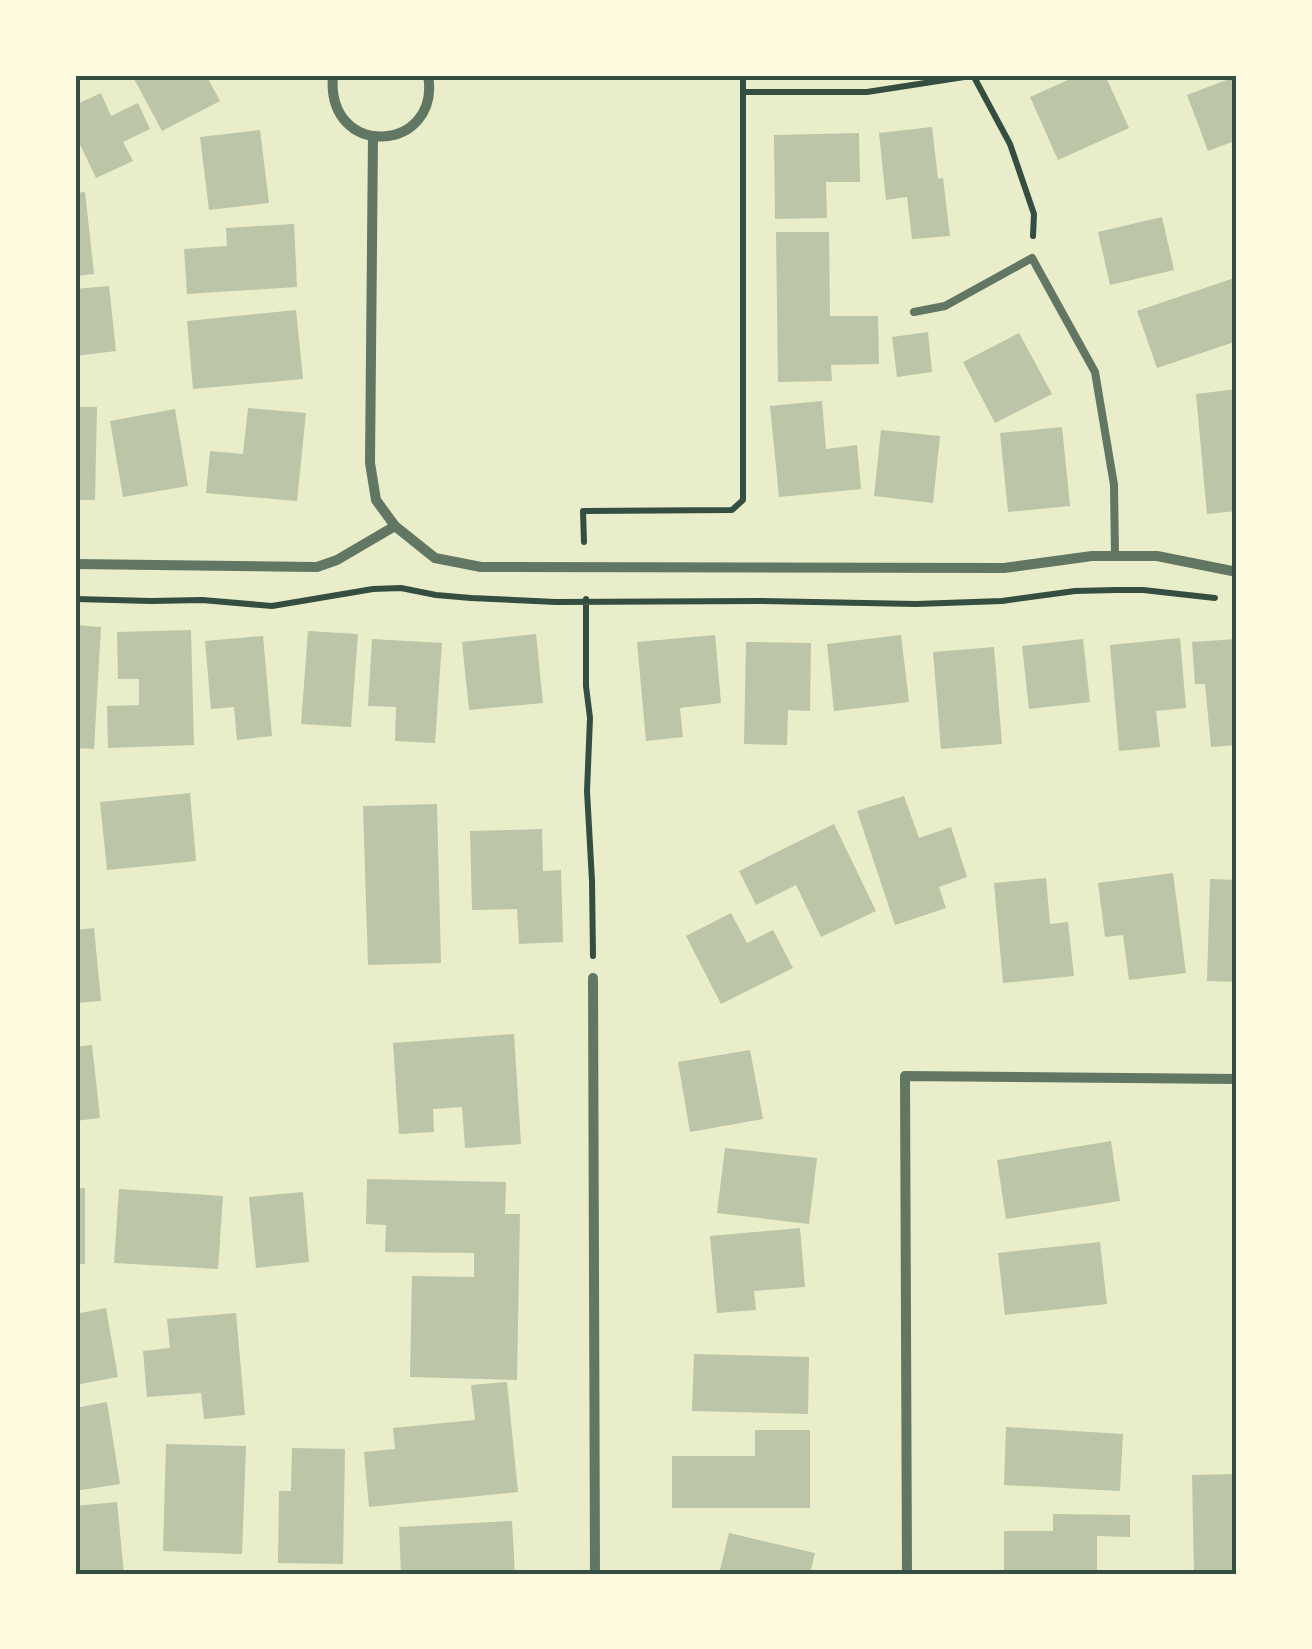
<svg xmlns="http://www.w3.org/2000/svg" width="1312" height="1649" viewBox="0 0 1312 1649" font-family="'PT Serif',serif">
  <rect width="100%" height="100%" fill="#e9edc9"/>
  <path fill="#bcc5a7" d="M 132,75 L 206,75 L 220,101 L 162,131 Z
    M 1079,75 L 1105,75 L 1129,128 L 1058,160 L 1030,97 Z
    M 1237,76 L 1237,140 L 1208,151 L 1187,95 Z
    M 101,93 L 111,116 L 138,103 L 150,129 L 123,142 L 133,161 L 96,178 L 75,134 L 75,105 Z
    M 932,127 L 938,179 L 943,178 L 950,236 L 912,239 L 907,197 L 886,200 L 879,133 Z
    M 260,130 L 269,203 L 209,210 L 200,137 Z
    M 859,133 L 860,182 L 826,182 L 827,218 L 775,219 L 774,135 Z
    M 85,192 L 94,274 L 75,276 L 75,193 Z
    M 1162,217 L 1174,270 L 1110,285 L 1098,232 Z
    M 294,224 L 297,287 L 187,294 L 184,249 L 227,246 L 226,228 Z
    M 776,232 L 829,232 L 830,316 L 878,316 L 879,364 L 831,365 L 832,381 L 778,382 Z
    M 1237,277 L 1237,341 L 1157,368 L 1137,311 Z
    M 109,286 L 116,351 L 75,356 L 75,289 Z
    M 296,310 L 303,379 L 193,389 L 187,321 Z
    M 928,332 L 932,372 L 897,377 L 892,337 Z
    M 1019,333 L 1052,394 L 995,423 L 963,362 Z
    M 1237,389 L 1237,511 L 1207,514 L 1196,394 Z
    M 822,401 L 826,449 L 857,445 L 861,489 L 779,497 L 770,406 Z
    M 75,407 L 97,407 L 95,500 L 75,500 Z
    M 248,408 L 306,413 L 297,501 L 206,493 L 210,451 L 243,454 Z
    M 175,409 L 188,486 L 123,497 L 110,421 Z
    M 1062,427 L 1070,506 L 1008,512 L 1000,433 Z
    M 881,430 L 940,436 L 933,503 L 874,496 Z
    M 75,625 L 101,627 L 94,749 L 75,748 Z
    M 191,630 L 194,745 L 108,748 L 107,706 L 139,705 L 139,679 L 118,679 L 117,632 Z
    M 308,631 L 358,634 L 351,727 L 301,724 Z
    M 536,634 L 543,703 L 469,710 L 462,642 Z
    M 715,635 L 721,703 L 680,708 L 683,737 L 646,741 L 637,642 Z
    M 901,635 L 909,702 L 834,711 L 827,644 Z
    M 263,636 L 272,736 L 237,740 L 234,707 L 211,709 L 205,641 Z
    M 1180,638 L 1186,708 L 1156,711 L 1160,747 L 1119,751 L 1110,645 Z
    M 372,639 L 442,643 L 435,743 L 395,741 L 396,707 L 368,706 Z
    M 1083,639 L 1090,702 L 1029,709 L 1022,646 Z
    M 1237,639 L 1237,745 L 1211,747 L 1205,684 L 1195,684 L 1192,642 Z
    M 746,642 L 811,643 L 810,711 L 788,710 L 787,745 L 744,744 Z
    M 994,647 L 1002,744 L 941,749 L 933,652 Z
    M 190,793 L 196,861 L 107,870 L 100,802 Z
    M 904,796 L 919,838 L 951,827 L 967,877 L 939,887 L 946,908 L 895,925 L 857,811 Z
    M 437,804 L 441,963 L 368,965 L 363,806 Z
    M 834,824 L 876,911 L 821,937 L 796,885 L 756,905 L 739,871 Z
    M 542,829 L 543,871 L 561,870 L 563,942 L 519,944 L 517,909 L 472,910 L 470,831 Z
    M 1173,873 L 1186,973 L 1129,980 L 1123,935 L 1105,937 L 1098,883 Z
    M 1046,878 L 1050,924 L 1068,922 L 1074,976 L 1003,983 L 994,883 Z
    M 1210,879 L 1237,880 L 1237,982 L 1207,981 Z
    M 731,913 L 747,943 L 773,930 L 793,968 L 721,1004 L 686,936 Z
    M 94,928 L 101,1001 L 75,1003 L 75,930 Z
    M 514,1034 L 521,1144 L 465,1148 L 462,1107 L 433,1109 L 434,1132 L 399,1134 L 393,1043 Z
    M 92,1045 L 100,1118 L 75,1121 L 75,1047 Z
    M 750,1050 L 763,1119 L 690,1132 L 678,1062 Z
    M 1111,1141 L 1120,1201 L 1006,1219 L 997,1160 Z
    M 725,1148 L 817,1158 L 809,1224 L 717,1213 Z
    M 367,1179 L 506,1182 L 505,1214 L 520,1214 L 517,1380 L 410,1377 L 412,1276 L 474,1277 L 474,1253 L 385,1252 L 386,1225 L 366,1224 Z
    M 75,1188 L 85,1188 L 85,1264 L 75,1264 Z
    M 119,1189 L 223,1196 L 218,1269 L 114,1263 Z
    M 303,1192 L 309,1262 L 256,1268 L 249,1197 Z
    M 800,1228 L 805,1287 L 754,1291 L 756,1310 L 717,1313 L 710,1236 Z
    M 1100,1242 L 1107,1304 L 1005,1315 L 998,1253 Z
    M 106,1308 L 118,1377 L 75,1385 L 75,1314 Z
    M 236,1313 L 245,1415 L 204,1419 L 201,1393 L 147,1397 L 143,1351 L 170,1348 L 167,1319 Z
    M 694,1354 L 809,1357 L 808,1414 L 692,1411 Z
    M 507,1382 L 518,1492 L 369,1507 L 364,1452 L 395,1449 L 393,1428 L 475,1420 L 471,1385 Z
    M 107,1402 L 120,1484 L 75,1491 L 75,1408 Z
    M 1006,1427 L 1123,1434 L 1120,1491 L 1004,1485 Z
    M 755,1430 L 810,1430 L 810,1508 L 672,1508 L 672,1456 L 755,1456 Z
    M 166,1444 L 246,1446 L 242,1554 L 163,1551 Z
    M 292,1448 L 345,1449 L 343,1564 L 278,1563 L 279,1491 L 291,1491 Z
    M 1237,1474 L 1237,1574 L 1194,1574 L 1192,1475 Z
    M 117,1502 L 124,1574 L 75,1574 L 75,1506 Z
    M 1053,1514 L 1130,1515 L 1130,1537 L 1097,1536 L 1097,1574 L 1004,1574 L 1004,1531 L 1053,1531 Z
    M 512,1521 L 515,1574 L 401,1574 L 399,1527 Z
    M 729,1533 L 815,1553 L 810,1574 L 719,1574 Z"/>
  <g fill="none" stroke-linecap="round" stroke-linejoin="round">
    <path stroke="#344e41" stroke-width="6" d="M 974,77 L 1010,144 L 1034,214 L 1033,236
      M 743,92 L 867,92 L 977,75
      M 584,542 L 583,511 L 732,510 L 743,500 L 743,75
      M 75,599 L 151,601 L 202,600 L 272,606 L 373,589 L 401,588 L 436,595 L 471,598 L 556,602 L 758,601 L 916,604 L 1002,601 L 1075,591 L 1116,590 L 1143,590 L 1215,598
      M 586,599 L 586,686 L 590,718 L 587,791 L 592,881 L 593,956"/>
    <path stroke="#617663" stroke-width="8" d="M 914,312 L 945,306 L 1032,258 L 1095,372 L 1114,485 L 1115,556"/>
    <path stroke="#617663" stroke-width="10" d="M 333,75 C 325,161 442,153 428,75
      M 373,137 L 370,463 L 376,500 L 395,526 L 435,558 L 481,567 L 1004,568 L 1092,556 L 1157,556 L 1237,572
      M 75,564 L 317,567 L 337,560 L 395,526
      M 593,978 L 595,1574
      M 907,1574 L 905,1076 L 1237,1079"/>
  </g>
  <rect width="1312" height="1649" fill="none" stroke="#fefae0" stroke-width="155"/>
  <rect x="78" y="78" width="1156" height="1494" fill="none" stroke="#344e41" stroke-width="4"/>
</svg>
